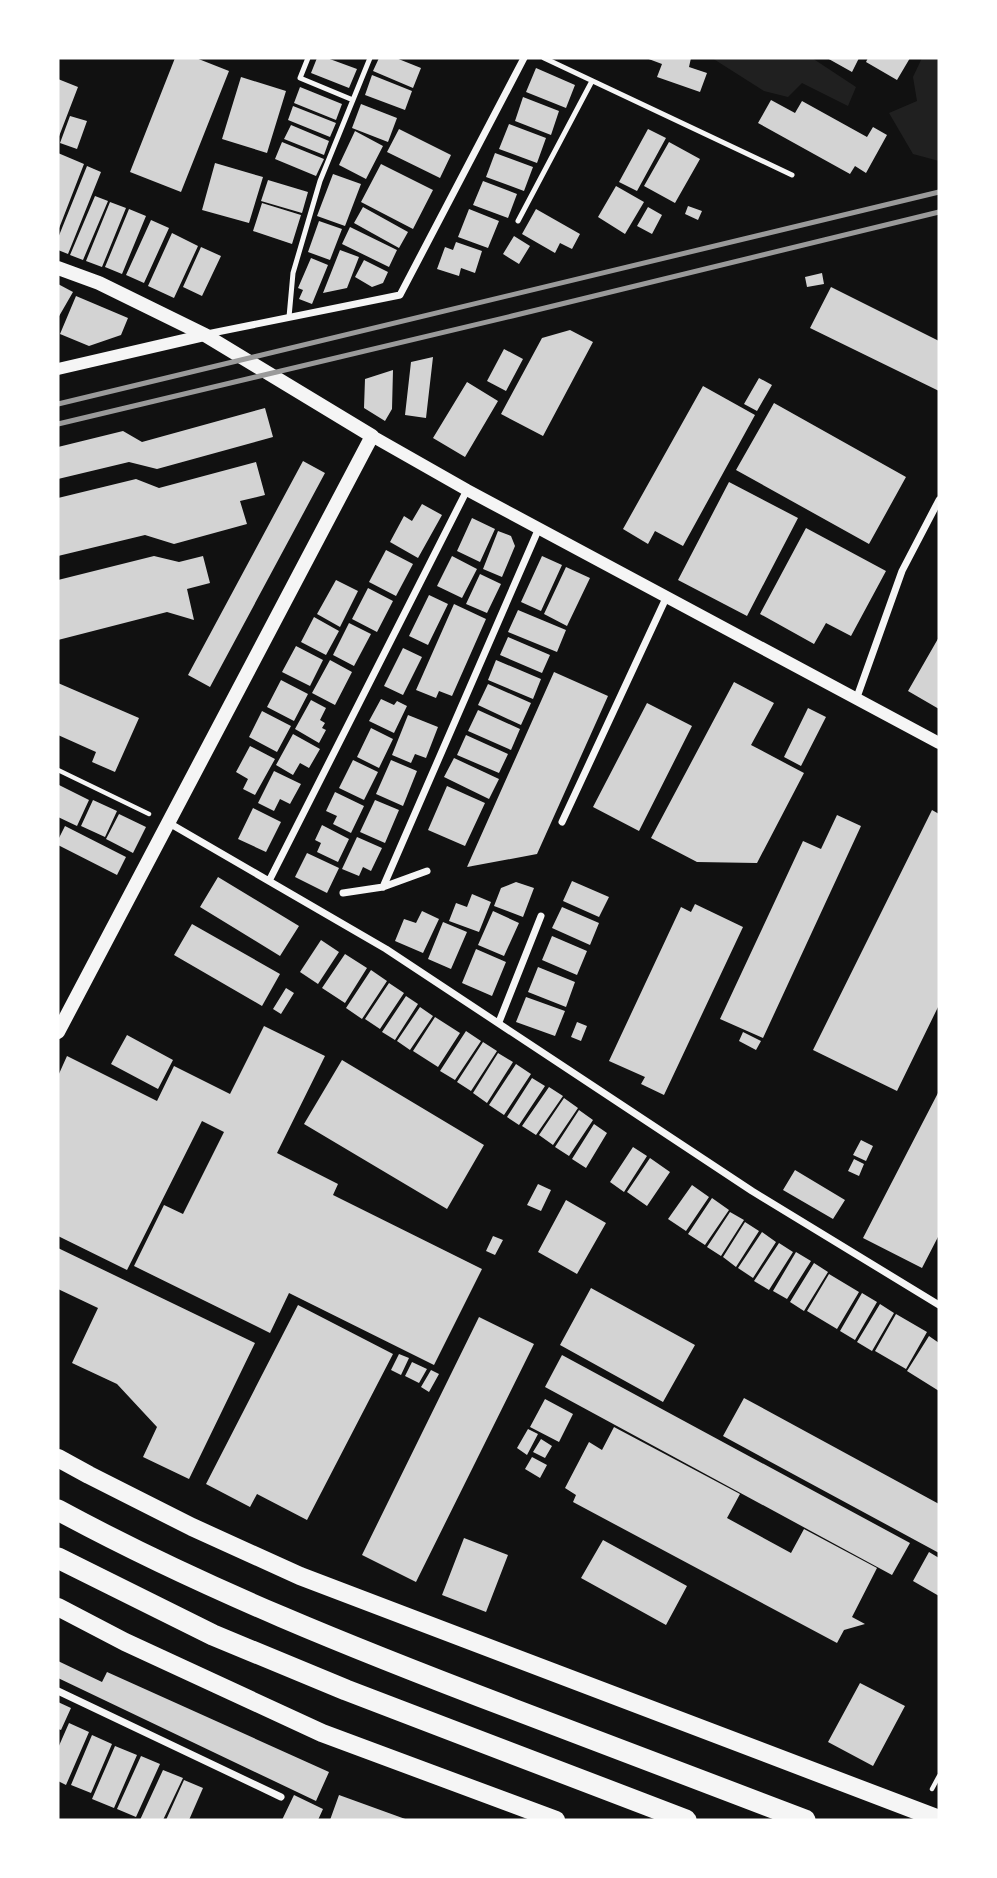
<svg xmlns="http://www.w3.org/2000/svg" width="997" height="1878" viewBox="0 0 997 1878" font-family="'Noto Sans',sans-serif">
  <rect width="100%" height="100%" fill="#111"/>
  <path fill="#202020" d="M 712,58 L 812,58 L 856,87 L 848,106 L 802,83 L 788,97 L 764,91 Z
    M 922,58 L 939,58 L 939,161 L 913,154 L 889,113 L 917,101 L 913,77 Z"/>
  <path fill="#d3d3d3" d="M 175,58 L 196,58 L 229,71 L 181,192 L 130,172 Z
    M 317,58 L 327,58 L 357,69 L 349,88 L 311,73 Z
    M 379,58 L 396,58 L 421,68 L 413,88 L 373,71 Z
    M 646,58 L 691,58 L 689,67 L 707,73 L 700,92 L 657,77 L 662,64 Z
    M 827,58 L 859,58 L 852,72 Z
    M 868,58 L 910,58 L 897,80 L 866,62 Z
    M 536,68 L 575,85 L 566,108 L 526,92 Z
    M 372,75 L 412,91 L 405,110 L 365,95 Z
    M 241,77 L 286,91 L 267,153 L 222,139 Z
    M 58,79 L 78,87 L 58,139 Z
    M 300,87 L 342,104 L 336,120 L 294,103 Z
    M 523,97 L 559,111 L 551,135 L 515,121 Z
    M 771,100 L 795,113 L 802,101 L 867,137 L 873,127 L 887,135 L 866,173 L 855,166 L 850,174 L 758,123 Z
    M 361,104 L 397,118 L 388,142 L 352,128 Z
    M 293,106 L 336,123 L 330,137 L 288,120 Z
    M 70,116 L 87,121 L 77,149 L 60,143 Z
    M 509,124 L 546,138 L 537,163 L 499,149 Z
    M 291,125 L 329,141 L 324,155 L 284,139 Z
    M 399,129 L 451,155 L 440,178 L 387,152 Z
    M 648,129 L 666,138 L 637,191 L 619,182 Z
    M 355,131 L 383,146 L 366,179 L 339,165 Z
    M 282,142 L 324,159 L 316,176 L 275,159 Z
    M 669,142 L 700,159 L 675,203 L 644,186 Z
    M 58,153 L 84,164 L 58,231 Z
    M 495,153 L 533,167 L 524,191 L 486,177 Z
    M 215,163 L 263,177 L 249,223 L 202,210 Z
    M 381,164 L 433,190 L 413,229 L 361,202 Z
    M 87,166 L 101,172 L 68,254 L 58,250 L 58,238 Z
    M 333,174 L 361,184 L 345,226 L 317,216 Z
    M 268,180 L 308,192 L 302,213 L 261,201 Z
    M 483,181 L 517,194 L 508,218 L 473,205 Z
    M 616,186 L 644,202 L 625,234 L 598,217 Z
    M 95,196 L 108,201 L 83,260 L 70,255 Z
    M 110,202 L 126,208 L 102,267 L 86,261 Z
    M 262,203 L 301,215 L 292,244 L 253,231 Z
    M 688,206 L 702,211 L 698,220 L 685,214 Z
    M 363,207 L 408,232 L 399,248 L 354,223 Z
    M 648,207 L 662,215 L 652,234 L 637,226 Z
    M 129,209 L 146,216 L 122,274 L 105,267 Z
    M 469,209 L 499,221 L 488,248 L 458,237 Z
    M 536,209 L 580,234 L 572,249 L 560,243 L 555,253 L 522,234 Z
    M 151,220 L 169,228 L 144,283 L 126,275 Z
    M 319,221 L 342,229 L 330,260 L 308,252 Z
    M 350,227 L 397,250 L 389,267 L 342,244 Z
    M 172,233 L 198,246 L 174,298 L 148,286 Z
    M 514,236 L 530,246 L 519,264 L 503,254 Z
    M 456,242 L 482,251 L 475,273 L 461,268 L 459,276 L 437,269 L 445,247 L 453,250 Z
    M 201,247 L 221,256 L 202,296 L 183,287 Z
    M 340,250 L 359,257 L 347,288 L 323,293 Z
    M 311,258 L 328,265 L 312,304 L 299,299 L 303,290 L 298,288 Z
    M 364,260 L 388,272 L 383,283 L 372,287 L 355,277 Z
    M 822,273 L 824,284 L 807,287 L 805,277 Z
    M 58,284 L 73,292 L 58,318 Z
    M 831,287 L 939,341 L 939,391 L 810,328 Z
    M 76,296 L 128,318 L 121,335 L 89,346 L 60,334 Z
    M 570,330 L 593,342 L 543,436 L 501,414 L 542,338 Z
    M 504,349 L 523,359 L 506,391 L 487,381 Z
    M 433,357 L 426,418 L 405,415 L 411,362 Z
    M 393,370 L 392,409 L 385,421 L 364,408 L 365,379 Z
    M 759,378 L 772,385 L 757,411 L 744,404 Z
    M 467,382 L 498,401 L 465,457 L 433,438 Z
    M 703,386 L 755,415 L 683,546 L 655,531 L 648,544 L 623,529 Z
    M 774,403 L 906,477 L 869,544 L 736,470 Z
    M 265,408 L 273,437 L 157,469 L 129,462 L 58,479 L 58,447 L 123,431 L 142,442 Z
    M 303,461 L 325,473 L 210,687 L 188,675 Z
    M 256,462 L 265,495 L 240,501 L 247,524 L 174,544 L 145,535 L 58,556 L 58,498 L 136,479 L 159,488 Z
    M 729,482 L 798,518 L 747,616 L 678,580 Z
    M 422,504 L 442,515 L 418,558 L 390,542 L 404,516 L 412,521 Z
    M 472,518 L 495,529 L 480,562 L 457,551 Z
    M 806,528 L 886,571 L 851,636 L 826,623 L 814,644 L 760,614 Z
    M 498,531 L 511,536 L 515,546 L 502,577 L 483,569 Z
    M 386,550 L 413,564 L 396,596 L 369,582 Z
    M 154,556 L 179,562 L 203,556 L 210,583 L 187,589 L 194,620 L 167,612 L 58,640 L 58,580 Z
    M 452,556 L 477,569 L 462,598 L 437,586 Z
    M 542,556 L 562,565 L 541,611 L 521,602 Z
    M 566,567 L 590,578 L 567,626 L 544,614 Z
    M 480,574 L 501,584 L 487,613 L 466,604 Z
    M 336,580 L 358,591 L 340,627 L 317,614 Z
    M 368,588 L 393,601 L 377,632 L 352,619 Z
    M 429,595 L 448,604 L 428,645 L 409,636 Z
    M 454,604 L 486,619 L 452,696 L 439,691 L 436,698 L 416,690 Z
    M 518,610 L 566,630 L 557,652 L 508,632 Z
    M 314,617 L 339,631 L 326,655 L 301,642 Z
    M 349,623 L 371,634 L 354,666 L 333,655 Z
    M 508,637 L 550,655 L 542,673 L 500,655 Z
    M 939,637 L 939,709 L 908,691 Z
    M 296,646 L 323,660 L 310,686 L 282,672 Z
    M 403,648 L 422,657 L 403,695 L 384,686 Z
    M 330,660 L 352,672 L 335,705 L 312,693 Z
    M 496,660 L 541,679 L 533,699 L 488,680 Z
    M 554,672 L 608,696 L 537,854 L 467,867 Z
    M 281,680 L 308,694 L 294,721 L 267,707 Z
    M 734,682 L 774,703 L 751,745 L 804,773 L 757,863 L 697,862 L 651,838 Z
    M 58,683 L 139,718 L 115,772 L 92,762 L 96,752 L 58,735 Z
    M 488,684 L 531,703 L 521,725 L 478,705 Z
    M 381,699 L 394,705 L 397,701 L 407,706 L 394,733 L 369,721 Z
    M 311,700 L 326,708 L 320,720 L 325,723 L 322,728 L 326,730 L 319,743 L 295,729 Z
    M 647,703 L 692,726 L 639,831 L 593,807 Z
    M 808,708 L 826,717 L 801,766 L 784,757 Z
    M 478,710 L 520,729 L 511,750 L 468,731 Z
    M 262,711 L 291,726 L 277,752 L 249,737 Z
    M 408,715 L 438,727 L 426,758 L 415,754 L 411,763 L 392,755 Z
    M 371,728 L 393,739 L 379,768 L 357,757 Z
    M 293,734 L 320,749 L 309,768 L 300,763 L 293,775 L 276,765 Z
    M 466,735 L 508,754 L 499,773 L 457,755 Z
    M 250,746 L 275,759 L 255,795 L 243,789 L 248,779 L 236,772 Z
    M 454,758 L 499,779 L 489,799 L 444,777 Z
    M 353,760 L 378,772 L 364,800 L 339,788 Z
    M 391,760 L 417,771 L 403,806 L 376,794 Z
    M 274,771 L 301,784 L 290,804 L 280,799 L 274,811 L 258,803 Z
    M 59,785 L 89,800 L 77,826 L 58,817 Z
    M 447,786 L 485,803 L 465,846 L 428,830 Z
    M 335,792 L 364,806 L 351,833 L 333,824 L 337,816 L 326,811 Z
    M 93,800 L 117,811 L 105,837 L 81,826 Z
    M 375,800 L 399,810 L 385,843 L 360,832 Z
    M 253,808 L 281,822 L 266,852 L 238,839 Z
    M 932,810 L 939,814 L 939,1005 L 897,1091 L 813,1050 Z
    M 119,814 L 146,827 L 133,853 L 106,839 Z
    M 837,815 L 861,826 L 763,1038 L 720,1019 L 803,841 L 821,849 Z
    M 322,825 L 349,839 L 338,862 L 317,852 L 321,843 L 315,840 Z
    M 65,826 L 126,857 L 117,875 L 58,845 L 58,840 Z
    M 357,837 L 382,848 L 371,871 L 363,867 L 359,876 L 342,869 Z
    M 307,853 L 339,868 L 327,893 L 295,877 Z
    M 218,877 L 299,926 L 280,956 L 200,907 Z
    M 572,881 L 609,897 L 599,917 L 563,901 Z
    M 516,882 L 534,888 L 523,917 L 494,906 L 501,888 Z
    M 472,894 L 491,902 L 479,932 L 449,921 L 456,903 L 467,907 Z
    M 695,904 L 743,927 L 664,1095 L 641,1084 L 645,1077 L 609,1061 L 681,907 L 691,912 Z
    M 562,907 L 599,923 L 590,945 L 552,928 Z
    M 422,911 L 439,919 L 423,953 L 395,941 L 404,919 L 416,923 Z
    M 493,911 L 519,923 L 504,956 L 478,945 Z
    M 443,922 L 467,932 L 451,969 L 428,959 Z
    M 192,924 L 280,974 L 262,1006 L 174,955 Z
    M 552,936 L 587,951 L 577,975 L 542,960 Z
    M 321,940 L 339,952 L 318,984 L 300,972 Z
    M 476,949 L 506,962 L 492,996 L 462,983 Z
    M 345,954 L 367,968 L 345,1003 L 322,988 Z
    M 538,967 L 575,982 L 566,1007 L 528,992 Z
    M 371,970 L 387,981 L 362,1019 L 346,1008 Z
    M 389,983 L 404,993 L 380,1029 L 365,1019 Z
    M 286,988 L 294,993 L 281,1014 L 273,1009 Z
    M 406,996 L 418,1004 L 395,1040 L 382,1032 Z
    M 526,997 L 565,1011 L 555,1036 L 516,1022 Z
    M 420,1007 L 433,1016 L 410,1050 L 397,1041 Z
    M 435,1017 L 460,1033 L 438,1067 L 413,1051 Z
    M 577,1022 L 587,1026 L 581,1041 L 571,1037 Z
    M 264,1026 L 325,1056 L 277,1153 L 338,1184 L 333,1195 L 482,1269 L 434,1365 L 289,1293 L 270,1333 L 134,1266 L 164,1205 L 183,1214 L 224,1132 L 202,1121 L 127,1270 L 58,1236 L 58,1076 L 67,1056 L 157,1101 L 174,1066 L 230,1094 Z
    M 466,1031 L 481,1041 L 455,1080 L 440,1071 Z
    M 743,1032 L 761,1041 L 756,1050 L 739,1041 Z
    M 127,1035 L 173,1060 L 158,1089 L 111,1064 Z
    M 483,1042 L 497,1051 L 471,1091 L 457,1082 Z
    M 498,1053 L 513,1062 L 487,1103 L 473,1093 Z
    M 342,1060 L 484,1145 L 447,1209 L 304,1124 Z
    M 516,1064 L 531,1074 L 504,1115 L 489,1105 Z
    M 532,1078 L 545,1086 L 519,1125 L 507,1117 Z
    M 549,1087 L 563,1096 L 536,1135 L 522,1126 Z
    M 939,1091 L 939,1235 L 922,1268 L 863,1238 Z
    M 564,1098 L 578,1108 L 553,1145 L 539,1135 Z
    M 579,1110 L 593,1120 L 569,1156 L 555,1147 Z
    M 594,1124 L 607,1133 L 586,1168 L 572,1159 Z
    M 861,1140 L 873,1146 L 866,1161 L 853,1155 Z
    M 633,1147 L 647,1156 L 624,1192 L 610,1182 Z
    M 650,1158 L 670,1172 L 647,1206 L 627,1192 Z
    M 854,1159 L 864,1164 L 859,1176 L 848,1171 Z
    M 795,1170 L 845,1200 L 833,1219 L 783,1190 Z
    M 538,1184 L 551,1190 L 541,1211 L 527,1205 Z
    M 692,1185 L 709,1197 L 686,1231 L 668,1219 Z
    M 712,1198 L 729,1210 L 705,1245 L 688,1234 Z
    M 566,1200 L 606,1223 L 577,1274 L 538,1252 Z
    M 730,1212 L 744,1220 L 721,1256 L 707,1247 Z
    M 745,1222 L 759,1231 L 736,1267 L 723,1257 Z
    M 762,1232 L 776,1242 L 753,1278 L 738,1268 Z
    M 493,1236 L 503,1240 L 495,1255 L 486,1251 Z
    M 779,1243 L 793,1252 L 769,1290 L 754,1281 Z
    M 58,1248 L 255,1343 L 189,1479 L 143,1457 L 157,1427 L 117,1384 L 72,1363 L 98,1308 L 58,1289 Z
    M 796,1252 L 811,1261 L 787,1299 L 773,1291 Z
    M 814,1263 L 828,1272 L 804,1311 L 790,1302 Z
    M 829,1274 L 859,1292 L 837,1329 L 807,1311 Z
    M 591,1288 L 695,1345 L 663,1402 L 560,1345 Z
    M 862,1293 L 877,1302 L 855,1340 L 840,1331 Z
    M 880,1304 L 894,1313 L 872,1351 L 857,1342 Z
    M 298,1305 L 393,1354 L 307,1520 L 257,1494 L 250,1507 L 206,1484 Z
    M 896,1314 L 927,1332 L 906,1369 L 875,1351 Z
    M 479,1317 L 534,1344 L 416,1582 L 362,1555 Z
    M 929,1336 L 939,1343 L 939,1391 L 907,1371 Z
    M 399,1354 L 409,1358 L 401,1375 L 391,1370 Z
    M 562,1355 L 910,1543 L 892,1575 L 545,1387 Z
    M 412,1362 L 427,1369 L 419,1383 L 405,1376 Z
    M 431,1370 L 439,1374 L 429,1392 L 421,1387 Z
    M 744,1398 L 939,1504 L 939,1553 L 723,1436 Z
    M 545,1399 L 573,1414 L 559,1442 L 530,1427 Z
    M 614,1427 L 740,1494 L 727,1518 L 791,1553 L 804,1529 L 877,1568 L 852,1617 L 865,1624 L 844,1630 L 837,1643 L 573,1502 L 576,1495 L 565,1488 L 589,1442 L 602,1450 Z
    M 528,1429 L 538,1434 L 527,1455 L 517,1448 Z
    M 541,1439 L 552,1446 L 545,1458 L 533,1452 Z
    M 532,1457 L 547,1465 L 540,1478 L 525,1469 Z
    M 464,1538 L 508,1555 L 486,1612 L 442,1595 Z
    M 603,1540 L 687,1586 L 666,1625 L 581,1578 Z
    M 929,1552 L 939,1558 L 939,1596 L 913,1581 Z
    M 58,1661 L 102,1682 L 107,1672 L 329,1772 L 316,1801 L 58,1678 Z
    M 860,1683 L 905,1706 L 873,1766 L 828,1742 Z
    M 58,1702 L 71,1708 L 61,1730 L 58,1729 Z
    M 69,1723 L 89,1732 L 66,1785 L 58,1781 L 58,1748 Z
    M 92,1735 L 112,1744 L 91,1793 L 71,1785 Z
    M 115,1746 L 137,1755 L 114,1808 L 92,1799 Z
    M 141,1756 L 160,1764 L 136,1817 L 117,1809 Z
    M 163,1770 L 183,1778 L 163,1820 L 140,1820 Z
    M 184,1780 L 203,1788 L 189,1820 L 166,1820 Z
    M 294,1795 L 323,1809 L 318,1820 L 282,1820 Z
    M 339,1795 L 408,1820 L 330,1820 Z"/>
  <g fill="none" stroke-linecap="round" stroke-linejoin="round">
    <path stroke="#f5f5f5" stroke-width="4.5" d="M 58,770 L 149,814
      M 932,1789 L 939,1776"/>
    <path stroke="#f5f5f5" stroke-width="5" d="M 308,58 L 300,78 L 353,100
      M 544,58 L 792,175
      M 518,221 L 592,81
      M 289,317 L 293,273 L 320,181 L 370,58"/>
    <path stroke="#f5f5f5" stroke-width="7" d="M 207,334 L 400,295 L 524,58
      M 857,697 L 902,571 L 939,500
      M 562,822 L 667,596
      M 169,823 L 386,949 L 752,1191 L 939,1305
      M 269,881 L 467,490
      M 383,887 L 539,528
      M 343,893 L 383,887 L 427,871
      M 499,1022 L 541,916
      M 58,1691 L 281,1797"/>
    <path stroke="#f5f5f5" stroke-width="12" d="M 58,369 L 205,335
      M 372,436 L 467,490 L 939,743"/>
    <path stroke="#f5f5f5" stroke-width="14" d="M 58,268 L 99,283 L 205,335 L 372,436 L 58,1032"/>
    <path stroke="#f5f5f5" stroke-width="18" d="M 58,1458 L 89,1475 L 192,1527 L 300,1576 L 939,1819
      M 58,1607 L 125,1642 L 322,1733 L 556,1820"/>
    <path stroke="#f5f5f5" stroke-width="21" d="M 58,1510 C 204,1589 358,1650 513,1709 C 611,1746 708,1783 805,1820
      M 58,1558 L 213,1635 L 346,1690 L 686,1820"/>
    <path stroke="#9a9a9a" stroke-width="5" d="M 58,404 L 939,192
      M 58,424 L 512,316 L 939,212"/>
  </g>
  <rect width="997" height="1878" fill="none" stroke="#ffffff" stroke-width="119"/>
</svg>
